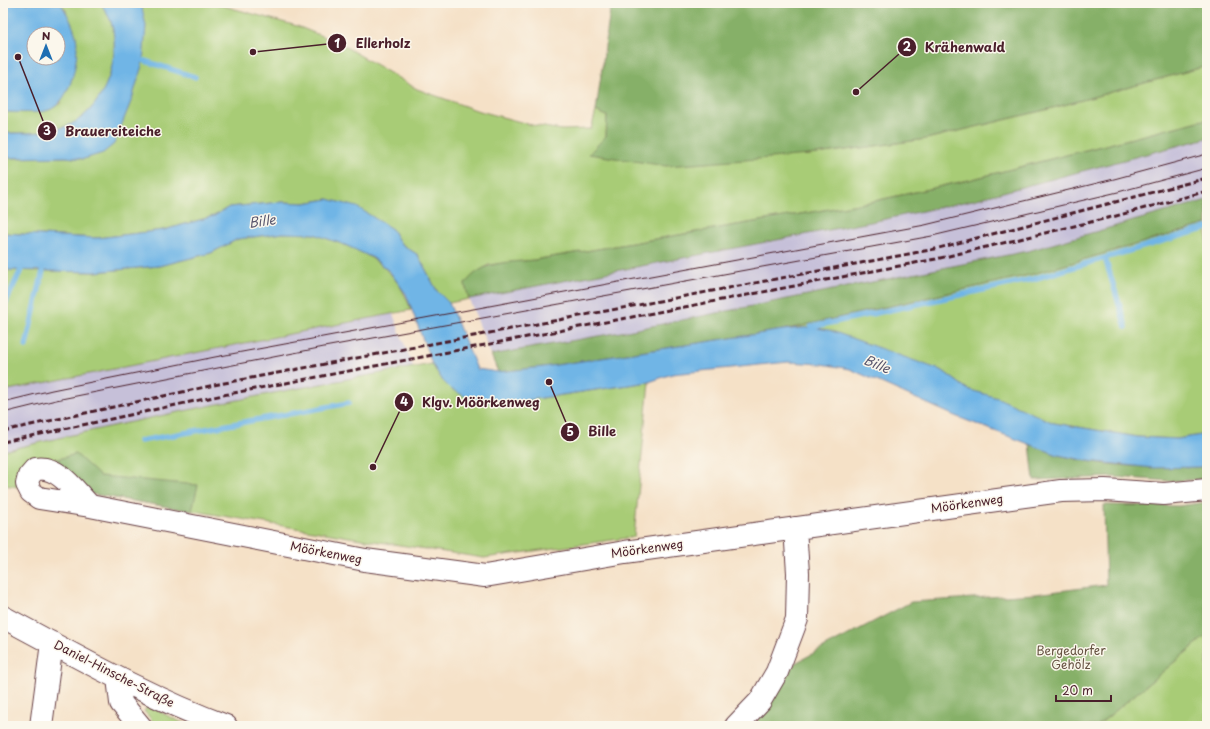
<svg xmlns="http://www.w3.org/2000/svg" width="1210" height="729" viewBox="0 0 1210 729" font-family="'Playpen Sans',sans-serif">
  <rect width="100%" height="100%" fill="#fbf7ec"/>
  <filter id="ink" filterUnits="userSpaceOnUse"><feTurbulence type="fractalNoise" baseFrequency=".025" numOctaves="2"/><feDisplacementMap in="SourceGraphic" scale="8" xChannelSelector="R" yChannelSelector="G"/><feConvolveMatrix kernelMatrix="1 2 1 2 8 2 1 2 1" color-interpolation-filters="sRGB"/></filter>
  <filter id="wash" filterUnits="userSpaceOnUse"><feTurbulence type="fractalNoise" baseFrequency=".012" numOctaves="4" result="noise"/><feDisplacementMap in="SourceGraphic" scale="16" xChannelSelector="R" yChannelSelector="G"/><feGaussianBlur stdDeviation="0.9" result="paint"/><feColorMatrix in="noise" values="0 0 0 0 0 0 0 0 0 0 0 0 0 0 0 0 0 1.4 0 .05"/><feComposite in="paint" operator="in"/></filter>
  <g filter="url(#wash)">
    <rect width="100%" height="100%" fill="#f5e1c7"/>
    <path fill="#c6c0d9" d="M 1207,138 L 1207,200 L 1028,251 L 632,330 L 491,355 L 469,299 L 881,220 L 973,200 Z
      M 393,314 L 413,367 L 3,452 L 3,391 Z"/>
    <path fill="#a8cc76" stroke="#797650" d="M 60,3 L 101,3 C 104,9 109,16 111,22 C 123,59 102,115 64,127 C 44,134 23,133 3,133 L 3,112 L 49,110 L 61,103 L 66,10 Z
      M 141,3 L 213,3 L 297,26 L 339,43 L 417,89 L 476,110 L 532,125 L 562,130 L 591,129 L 596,111 L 607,116 L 606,137 L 590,154 L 809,155 L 926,139 L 1049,109 L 1207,66 L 1207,119 L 969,180 L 870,202 L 534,260 L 488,265 L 465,284 L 469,299 L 449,303 L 437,291 L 418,255 L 400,243 L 392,229 L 328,199 L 304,203 L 282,202 L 229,207 L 214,216 L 164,230 L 97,238 L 3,233 L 3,158 L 66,157 L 84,159 L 142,11 Z
      M 1207,224 L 1207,434 L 1177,439 L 1138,437 L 1054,423 L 967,389 L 943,371 L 811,327 L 783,330 L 1033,274 Z
      M 283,233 C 293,233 304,232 313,234 C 320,235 327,239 334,241 C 372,254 398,271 411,310 L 3,391 L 3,270 L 95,272 L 159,266 L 211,253 L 238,239 Z
      M 432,364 L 443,381 L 476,402 L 515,402 L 649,382 L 634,537 L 484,558 L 367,540 L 92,494 L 76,454 L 55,460 L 46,458 L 35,459 L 19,487 L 3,485 L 3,451 C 145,417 289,389 432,364 Z
      M 1207,635 L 1207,726 L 1097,726 Z
      M 148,706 L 189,726 L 157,726 L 144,711 Z"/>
    <path fill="#86b067" stroke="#686849" d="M 611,3 L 1207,3 L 1207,66 L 1049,109 L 926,139 L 809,155 L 666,166 L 589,154 L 606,136 L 607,116 L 596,111 Z
      M 1207,119 L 1207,138 L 973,200 L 881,220 L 469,299 L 465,284 C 482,260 507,263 534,260 L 870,202 L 969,180 Z
      M 1207,200 L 1207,224 L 1033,274 L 783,330 L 543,367 L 498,372 L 491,355 L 632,330 L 1028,251 Z
      M 1030,444 C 1039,447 1049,452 1058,455 C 1104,467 1154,468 1201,467 L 1207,464 L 1207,479 L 1170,481 L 1115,477 L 1034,480 Z
      M 76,454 L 100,476 L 198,485 L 192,511 L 92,494 L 55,460 Z
      M 1207,502 L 1207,635 L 1097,726 L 754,726 L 795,663 L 911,602 L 1035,594 L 1106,585 L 1104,505 L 1179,506 Z"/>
    <path fill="#6fb5e6" stroke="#5c6a88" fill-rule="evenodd" d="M 3,3 L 60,3 C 67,12 73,25 76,36 C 80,57 71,102 49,110 C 38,114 15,112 3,112 ZM 34,34 L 58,34 L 58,58 L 34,58 Z
      M 101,3 L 141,3 L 146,26 L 143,62 L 132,99 L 114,144 L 103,153 L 84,159 L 66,157 L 3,158 L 3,133 C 23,133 44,134 64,127 C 102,115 123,59 111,22 C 109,16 104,9 101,3 Z
      M 328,199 L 357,207 L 392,229 L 400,243 L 418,255 L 437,291 L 449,303 L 477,369 L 498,372 L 543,367 L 783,330 L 811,327 L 829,330 L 943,371 L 967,389 L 998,398 L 1054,423 L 1138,437 L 1177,439 L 1207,434 L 1207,464 L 1201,467 L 1153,468 L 1088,461 L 1058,455 L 955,416 L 850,369 L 822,364 L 788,362 L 672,374 L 649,382 L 515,402 L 476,402 L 451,389 L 443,381 L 432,364 L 406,294 L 390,272 L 373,258 L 345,245 L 314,234 L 283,233 L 238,239 L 211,253 L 159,266 L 95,272 L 3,270 L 3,233 L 97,238 L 164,230 L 214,216 L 229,207 L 282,202 L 304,203 Z"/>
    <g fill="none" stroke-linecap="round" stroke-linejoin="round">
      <path stroke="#6fb5e6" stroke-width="5.5" d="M 136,58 L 195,77
        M 1105,258 L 1126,327
        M 3,308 L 21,270
        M 811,334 L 811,327 L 1033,279 L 1207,228
        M 26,346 L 43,271
        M 140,441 L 349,403"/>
    </g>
  </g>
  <g filter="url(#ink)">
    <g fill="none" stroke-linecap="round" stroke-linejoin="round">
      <g stroke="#643c42" stroke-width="24">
        <path id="minor" d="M 90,506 C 75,491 59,465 35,469 L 29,476 L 27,484 L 31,492 L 39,498 L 90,506 L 365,560 L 485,576 L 625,552 L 1061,491 L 1105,490 L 1164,494 L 1207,490
          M 3,617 C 76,656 148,697 226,726
          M 118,678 L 121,703 L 140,726
          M 41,726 L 52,643
          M 736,726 L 760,701 L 777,672 L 797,619 L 798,573 L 795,528"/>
      </g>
      <use href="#minor" stroke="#fff" stroke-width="22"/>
      <path stroke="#4a1f2b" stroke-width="1" d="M 3,402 L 52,390 L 215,357 L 925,225 L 1114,179 L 1207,154
        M 3,413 L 56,400 L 324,347 L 932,236 L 1118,192 L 1207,168"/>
      <path stroke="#4a1f2b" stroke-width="3" stroke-dasharray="6 3" stroke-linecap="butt" d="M 3,431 L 219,384 L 935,249 L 1207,178
        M 3,442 L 223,395 L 936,259 L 1116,216 L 1207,191"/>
    </g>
  </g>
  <g text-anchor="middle" stroke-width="3" stroke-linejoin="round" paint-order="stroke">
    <g font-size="12" fill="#4a1f2b" stroke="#fbf7ec">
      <text transform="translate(967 504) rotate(-8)" y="4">Möörkenweg</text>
      <text transform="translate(647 549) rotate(-8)" y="4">Möörkenweg</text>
      <text transform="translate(326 553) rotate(11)" y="4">Möörkenweg</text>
      <text transform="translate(114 674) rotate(27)" y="4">Daniel-Hinsche-Straße</text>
    </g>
    <g font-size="12" fill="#665342" stroke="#fbf7ec">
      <text x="1071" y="655">Bergedorfer<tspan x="1071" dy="14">Gehölz</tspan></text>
    </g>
    <g font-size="13" font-style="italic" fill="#57546c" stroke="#fbf7ec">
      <text transform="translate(262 221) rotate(-8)" y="5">Bille</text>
      <text transform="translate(877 364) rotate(22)" y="5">Bille</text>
    </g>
  </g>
  <path fill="none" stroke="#4a1f2b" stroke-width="1.5" d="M253 52L337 43M856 92L907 47M18 57L47 131M373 467L404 402M549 382L570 432"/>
  <g fill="#4a1f2b" stroke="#fbf7ec" stroke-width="1.5">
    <circle cx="253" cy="52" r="4"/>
    <circle cx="856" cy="92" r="4"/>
    <circle cx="18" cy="57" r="4"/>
    <circle cx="373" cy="467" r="4"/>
    <circle cx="549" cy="382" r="4"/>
    <circle cx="337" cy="43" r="10"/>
    <circle cx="907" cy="47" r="10"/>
    <circle cx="47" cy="131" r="10"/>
    <circle cx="404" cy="402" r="10"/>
    <circle cx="570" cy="432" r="10"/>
  </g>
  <g font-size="12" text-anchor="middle" font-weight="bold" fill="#fff">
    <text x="337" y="48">1</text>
    <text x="907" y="51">2</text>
    <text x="47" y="135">3</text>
    <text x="404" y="406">4</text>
    <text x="570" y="436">5</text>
  </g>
  <g font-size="13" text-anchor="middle" font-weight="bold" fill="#4a1f2b" stroke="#fbf7ec" stroke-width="3" stroke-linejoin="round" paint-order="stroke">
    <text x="383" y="48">Ellerholz</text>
    <text x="965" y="52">Krähenwald</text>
    <text x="113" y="136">Brauereiteiche</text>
    <text x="481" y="407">Klgv. Möörkenweg</text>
    <text x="602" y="436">Bille</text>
  </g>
  <rect width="1210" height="729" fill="none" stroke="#fbf7ec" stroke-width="16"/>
  <g transform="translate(46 46)"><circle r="19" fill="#fbf7ec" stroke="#b4a19f"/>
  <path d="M0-3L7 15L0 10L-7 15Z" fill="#1f6fb2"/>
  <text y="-6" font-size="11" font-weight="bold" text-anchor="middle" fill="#4a1f2b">N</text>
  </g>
  <path d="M1056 695v6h55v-6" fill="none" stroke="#4a1f2b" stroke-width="2"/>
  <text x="1062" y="695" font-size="12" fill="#4a1f2b" stroke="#fbf7ec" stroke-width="3" paint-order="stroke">20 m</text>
</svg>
